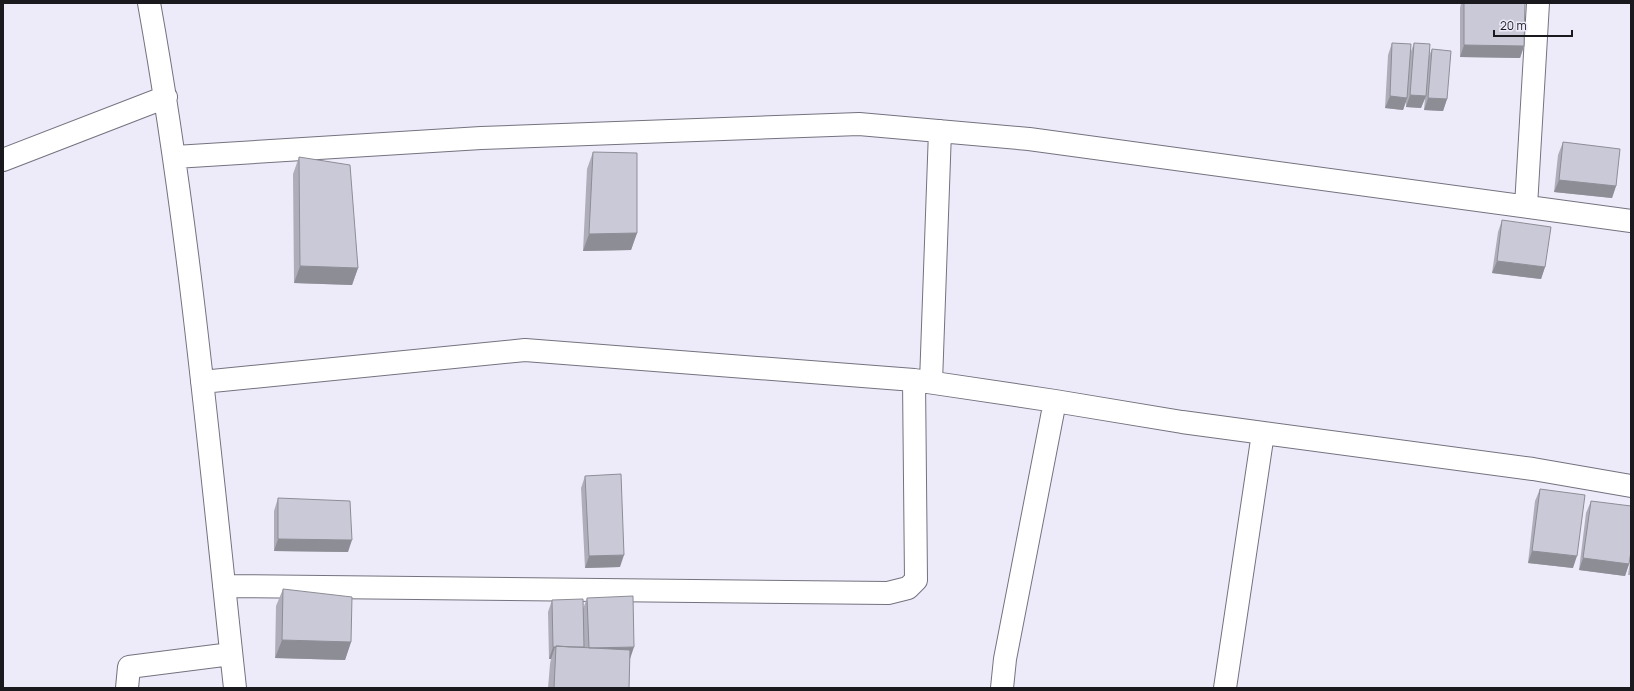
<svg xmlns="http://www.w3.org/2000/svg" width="1634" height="691" viewBox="0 0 1634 691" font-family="Manrope,sans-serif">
  <rect width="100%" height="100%" fill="#edebfa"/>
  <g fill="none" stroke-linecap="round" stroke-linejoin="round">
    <g stroke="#73727e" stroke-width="24">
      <path id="minor" d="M 149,3 C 190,230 210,459 235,688
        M 175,157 L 481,138 L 859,124 L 1029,139 L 1631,221
        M 3,160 L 166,97
        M 1526,206 L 1538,3
        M 202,382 L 525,350 L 914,380 L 1055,401 L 1182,422 L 1533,469 L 1631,486
        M 931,382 L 940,131
        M 224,586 L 888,593 L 908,588 L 916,580 L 914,380
        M 127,688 L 129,667 L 231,654
        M 1002,688 L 1005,659 L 1055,401
        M 1225,688 L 1263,433"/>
    </g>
    <use href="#minor" stroke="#fff" stroke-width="22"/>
  </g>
  <path fill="#aeadb9" d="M 1461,3 L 1525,3 L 1524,46 L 1520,58 L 1460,57 L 1460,8 Z
    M 1392,43 L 1410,54 L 1414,43 L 1428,58 L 1432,49 L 1447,99 L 1443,111 L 1424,110 L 1425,98 L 1421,108 L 1406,107 L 1406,102 L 1403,110 L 1385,108 L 1388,55 Z
    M 1563,142 L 1616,186 L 1612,198 L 1554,192 L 1558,155 Z
    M 593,152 L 637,233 L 631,250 L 583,251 L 587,169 Z
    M 299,157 L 358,268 L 352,285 L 294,283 L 293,174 Z
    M 1502,220 L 1545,267 L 1541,279 L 1492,273 L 1498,232 Z
    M 585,476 L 620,567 L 585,568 L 581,488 Z
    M 1540,489 L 1573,568 L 1528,563 L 1535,501 Z
    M 278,498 L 348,552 L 274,551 L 274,511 Z
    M 1591,501 L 1629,564 L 1625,576 L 1579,570 L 1586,513 Z
    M 1631,555 L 1631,575 L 1628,575 Z
    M 283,589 L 351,642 L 345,660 L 275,658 L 276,606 Z
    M 587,598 L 630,659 L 629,688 L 548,688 L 550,664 L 551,659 L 549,659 L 548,612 L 552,600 L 583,609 Z"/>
  <path fill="#8d8d96" d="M 1464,45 L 1524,46 L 1520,58 L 1460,57 Z
    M 1410,95 L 1426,96 L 1421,108 L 1406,107 Z
    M 1390,96 L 1407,98 L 1403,110 L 1385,108 Z
    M 1428,98 L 1447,99 L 1443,111 L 1424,110 Z
    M 1559,180 L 1616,186 L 1612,198 L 1554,192 Z
    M 637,233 L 631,250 L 583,251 L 589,234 Z
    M 1497,261 L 1545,267 L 1541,279 L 1492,273 Z
    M 300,266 L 358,268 L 352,285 L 294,283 Z
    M 278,539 L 352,540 L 348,552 L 274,551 Z
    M 1532,551 L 1577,556 L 1573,568 L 1528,563 Z
    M 624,555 L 620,567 L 585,568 L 589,556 Z
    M 1583,558 L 1629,564 L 1625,576 L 1579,570 Z
    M 282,640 L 351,642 L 345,660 L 275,658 Z
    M 553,647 L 555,647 L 551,659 L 549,659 Z
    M 634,647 L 630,659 L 589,648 Z"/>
  <path fill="#cac9d7" stroke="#8d8d96" d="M 1464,3 L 1525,3 L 1524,46 L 1464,45 Z
    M 1392,43 L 1411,44 L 1407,98 L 1390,96 Z
    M 1414,43 L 1430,44 L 1426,96 L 1410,95 Z
    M 1432,49 L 1451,51 L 1447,99 L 1428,98 Z
    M 1563,142 L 1620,149 L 1616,186 L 1559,180 Z
    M 593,152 L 637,153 L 637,233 L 589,234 Z
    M 299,157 L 350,165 L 358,268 L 300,266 Z
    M 1502,220 L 1551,227 L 1545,267 L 1497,261 Z
    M 621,474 L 624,555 L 589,556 L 585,476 Z
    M 1540,489 L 1585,495 L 1577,556 L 1532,551 Z
    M 278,498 L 350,501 L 352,540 L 278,539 Z
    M 1591,501 L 1631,506 L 1631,551 L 1629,564 L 1583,558 Z
    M 283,589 L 352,597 L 351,642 L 282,640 Z
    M 633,596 L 634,647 L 589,648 L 587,598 Z
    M 583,599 L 584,647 L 570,647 L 556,646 L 556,647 L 553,647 L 552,600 Z
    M 556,646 L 630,650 L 629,688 L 554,688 Z"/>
  <rect width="1634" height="691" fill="none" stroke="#19191e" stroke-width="8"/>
  <path d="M1494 30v6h78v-6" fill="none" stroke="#19191e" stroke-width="2"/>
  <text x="1500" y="30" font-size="12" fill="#19191e" stroke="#edebfa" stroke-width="3" paint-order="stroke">20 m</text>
</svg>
